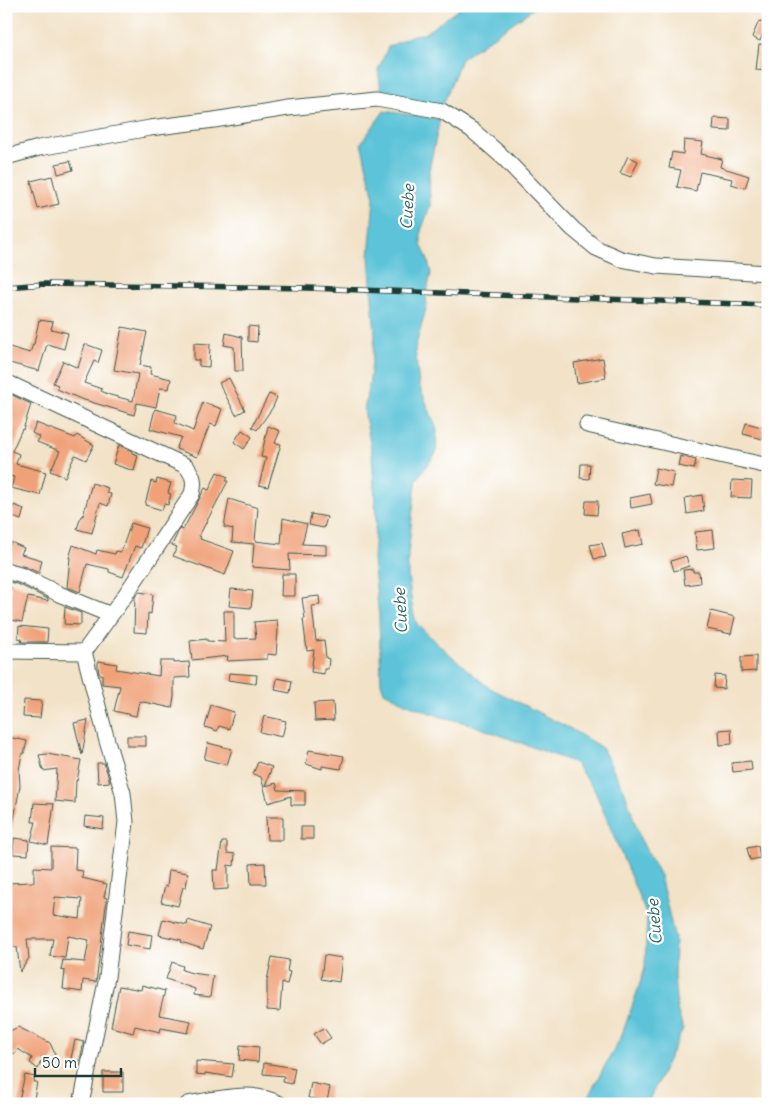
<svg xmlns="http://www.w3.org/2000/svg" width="774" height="1110" viewBox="0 0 774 1110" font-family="Delius,sans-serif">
  <rect width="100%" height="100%" fill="#fff"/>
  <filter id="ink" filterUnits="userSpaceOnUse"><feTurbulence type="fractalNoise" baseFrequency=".02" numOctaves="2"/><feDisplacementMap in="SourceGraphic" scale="10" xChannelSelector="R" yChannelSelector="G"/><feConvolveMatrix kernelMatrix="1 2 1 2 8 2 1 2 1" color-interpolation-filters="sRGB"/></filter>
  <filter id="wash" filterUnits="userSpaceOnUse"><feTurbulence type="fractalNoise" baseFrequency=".0096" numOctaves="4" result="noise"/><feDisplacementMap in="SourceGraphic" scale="20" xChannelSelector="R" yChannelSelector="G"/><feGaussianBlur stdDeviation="1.12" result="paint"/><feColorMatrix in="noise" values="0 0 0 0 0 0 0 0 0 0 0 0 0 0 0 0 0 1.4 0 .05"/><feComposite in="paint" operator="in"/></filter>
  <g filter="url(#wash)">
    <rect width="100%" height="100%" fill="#f2e2c7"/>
    <path fill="#5bc3d8" stroke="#3d8086" d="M 463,6 L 537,6 L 461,59 L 443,105 L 382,96 L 378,70 L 388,47 L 413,35 L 424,34 Z
      M 384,111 L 440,119 L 429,170 L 430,206 L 421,231 L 421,245 L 427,257 L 431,273 L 426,296 L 427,305 L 415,349 L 419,385 L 437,429 L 436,453 L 417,479 L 415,491 L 408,555 L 408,576 L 413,612 L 417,624 L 440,646 L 488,687 L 571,729 L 602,748 L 625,792 L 640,838 L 660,876 L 675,939 L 674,977 L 677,1009 L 683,1029 L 647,1104 L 578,1104 L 586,1100 L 621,1037 L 634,1001 L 645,968 L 647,916 L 595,791 L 575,763 L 470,724 L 438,716 L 405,703 L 384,692 L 381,683 L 379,617 L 373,559 L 376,516 L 372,454 L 364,410 L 370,379 L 375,335 L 369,257 L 374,198 L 361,143 Z"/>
    <g id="blocks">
      <path fill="#f0a178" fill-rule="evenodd" d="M 759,21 L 767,24 L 760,41 L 752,37 Z
        M 759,44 L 768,45 L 768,71 L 756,70 Z
        M 714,118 L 730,119 L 730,131 L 713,130 Z
        M 684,140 L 703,142 L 701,154 L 722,159 L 720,167 L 749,176 L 745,188 L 731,184 L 732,179 L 700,172 L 696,191 L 677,187 L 681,170 L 669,168 L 672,152 L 683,154 Z
        M 628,156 L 638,161 L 631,177 L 620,173 Z
        M 70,161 L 73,170 L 58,174 L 56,164 Z
        M 52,176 L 59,204 L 38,209 L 31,181 Z
        M 39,320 L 53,322 L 51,329 L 68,333 L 64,349 L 47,344 L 39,371 L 6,362 L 6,346 L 30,353 L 33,344 L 34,344 Z
        M 248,326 L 258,327 L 257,342 L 248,341 Z
        M 122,327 L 147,332 L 140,365 L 151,367 L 150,374 L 171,379 L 169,389 L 160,388 L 156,407 L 137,403 L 134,415 L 81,399 L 57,389 L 58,385 L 53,383 L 63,361 L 78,368 L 85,344 L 102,350 L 98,363 L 94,361 L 84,383 L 102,389 L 101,391 L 110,395 L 133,401 L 138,374 L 114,370 Z
        M 226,333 L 242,337 L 243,371 L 235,371 L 234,347 L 224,345 Z
        M 194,343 L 210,344 L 209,367 L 199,366 L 199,360 L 194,360 Z
        M 603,358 L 606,378 L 577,383 L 574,363 Z
        M 229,378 L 245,410 L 236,415 L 219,383 Z
        M 6,392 L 31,404 L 23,430 L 22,429 L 12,451 L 19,454 L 16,464 L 46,472 L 40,495 L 11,488 L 14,477 L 11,476 L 6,486 L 6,424 L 11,414 L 7,413 L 6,415 Z
        M 269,394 L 277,397 L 273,407 L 257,430 L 252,427 Z
        M 203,402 L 222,409 L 216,426 L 210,424 L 197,457 L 176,449 L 181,437 L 150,429 L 155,409 L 177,415 L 175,423 L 193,431 Z
        M 36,423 L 75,438 L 77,435 L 94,445 L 86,460 L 75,455 L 65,477 L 50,471 L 60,451 L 37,442 L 40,437 L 32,433 Z
        M 746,423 L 766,428 L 763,439 L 743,434 Z
        M 268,426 L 280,431 L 275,443 L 281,444 L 268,487 L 259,485 L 266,458 L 261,457 Z
        M 242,430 L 252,437 L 244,449 L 234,442 Z
        M 119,445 L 132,451 L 132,453 L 138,455 L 134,471 L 113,464 Z
        M 680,456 L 696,460 L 694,469 L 678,466 Z
        M 581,464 L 590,464 L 589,479 L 580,478 Z
        M 656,468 L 674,472 L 671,487 L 653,484 Z
        M 217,472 L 228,477 L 226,481 L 228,481 L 199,536 L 201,537 L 200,539 L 234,551 L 225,575 L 173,556 L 177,547 L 172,545 L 180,528 L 183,530 L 205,488 L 209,490 Z
        M 157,479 L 171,483 L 168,493 L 171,494 L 168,505 L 164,504 L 162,510 L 145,505 L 151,481 L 156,483 Z
        M 732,480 L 752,481 L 751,498 L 731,497 Z
        M 92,483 L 108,488 L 106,493 L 111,494 L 108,506 L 100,503 L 92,533 L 77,529 L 81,516 L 83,516 Z
        M 650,494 L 652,504 L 631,508 L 630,498 Z
        M 702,495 L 704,511 L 687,514 L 685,498 Z
        M 229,499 L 258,508 L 255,541 L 281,544 L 283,518 L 307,524 L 302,544 L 326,545 L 326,555 L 289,554 L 290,570 L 252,567 L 254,544 L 232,542 L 233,529 L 224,527 Z
        M 586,501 L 598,501 L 597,515 L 585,514 Z
        M 14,505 L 24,509 L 21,520 L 10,516 Z
        M 311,514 L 327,517 L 324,528 L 309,525 Z
        M 131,523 L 147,528 L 141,548 L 135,546 L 123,577 L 109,572 L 109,569 L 87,564 L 80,592 L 67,587 L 70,558 L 69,558 L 73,545 L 96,554 L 97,550 L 115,554 L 116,551 L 121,552 Z
        M 640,530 L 643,544 L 625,548 L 622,534 Z
        M 713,530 L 715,548 L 697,550 L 695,532 Z
        M 11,542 L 24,548 L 21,554 L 42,560 L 39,573 L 26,567 L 6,562 L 6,553 Z
        M 602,543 L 606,557 L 594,559 L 590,545 Z
        M 686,556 L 689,566 L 674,571 L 671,561 Z
        M 693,569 L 693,572 L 699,572 L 700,583 L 685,585 L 683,570 Z
        M 282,574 L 295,574 L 295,596 L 281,596 Z
        M 6,581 L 20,585 L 48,599 L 48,601 L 28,597 L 22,622 L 6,619 L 6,606 L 11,587 L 6,585 Z
        M 231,589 L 253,591 L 251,608 L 229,606 Z
        M 139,592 L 153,594 L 151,614 L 148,613 L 147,633 L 134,632 L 135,597 Z
        M 319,596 L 320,605 L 312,606 L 316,641 L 324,640 L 326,658 L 329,659 L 328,669 L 324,669 L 324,674 L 311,672 L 314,650 L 307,651 L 303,619 L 305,619 L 302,598 Z
        M 65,607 L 81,613 L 81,625 L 64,624 Z
        M 224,611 L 234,611 L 234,639 L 256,638 L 254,622 L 277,620 L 278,630 L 276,655 L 267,654 L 267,659 L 227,661 L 228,656 L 192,660 L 190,641 L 207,639 L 207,641 L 225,642 Z
        M 711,611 L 735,617 L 731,634 L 707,629 Z
        M 19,626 L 48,629 L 47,642 L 21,642 L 22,639 L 18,638 Z
        M 756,656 L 756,671 L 741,672 L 741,657 Z
        M 98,661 L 117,664 L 116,669 L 159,676 L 160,661 L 174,661 L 174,663 L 189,662 L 190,677 L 174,678 L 174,697 L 172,708 L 139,701 L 136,716 L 114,711 L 120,686 L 102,684 L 102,674 L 99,674 L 98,667 Z
        M 229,673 L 257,675 L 256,684 L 228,680 Z
        M 715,675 L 725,676 L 724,689 L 714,688 Z
        M 277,678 L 292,681 L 290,693 L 275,690 Z
        M 24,700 L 42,701 L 40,718 L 23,717 Z
        M 333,702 L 334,720 L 315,721 L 314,703 Z
        M 211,705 L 234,712 L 229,729 L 219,726 L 217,731 L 205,727 Z
        M 264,716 L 286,721 L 282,737 L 260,732 Z
        M 88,720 L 82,755 L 74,723 Z
        M 731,729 L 732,744 L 720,745 L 719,730 Z
        M 127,736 L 146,736 L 146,746 L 127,746 Z
        M 8,737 L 27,741 L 24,754 L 22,754 L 19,770 L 20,786 L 11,835 L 6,835 L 6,743 Z
        M 208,743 L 232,749 L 227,765 L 204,759 Z
        M 309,750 L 344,756 L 341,769 L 322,766 L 322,769 L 306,764 Z
        M 47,754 L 81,760 L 77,781 L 76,780 L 75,803 L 55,801 L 57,769 L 43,771 L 39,755 Z
        M 751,761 L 752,770 L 733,772 L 732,763 Z
        M 258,762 L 272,767 L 265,786 L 276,783 L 278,790 L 305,791 L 305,805 L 291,805 L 291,796 L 268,803 L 261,777 L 253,774 Z
        M 97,763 L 104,763 L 110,782 L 98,783 Z
        M 34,803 L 54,804 L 48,845 L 31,841 L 36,822 L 32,822 Z
        M 85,816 L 104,818 L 103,829 L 84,826 Z
        M 266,817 L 283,817 L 283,840 L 267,840 Z
        M 301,827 L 313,827 L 313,839 L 301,839 Z
        M 14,838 L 29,840 L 28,855 L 13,854 Z
        M 222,842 L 227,842 L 227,853 L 235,854 L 234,866 L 228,865 L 228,889 L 214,890 L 213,870 L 218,870 Z
        M 758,846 L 760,858 L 750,860 L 747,848 Z
        M 51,847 L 76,848 L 75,870 L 83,871 L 82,878 L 107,884 L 104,897 L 107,898 L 96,982 L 83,980 L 82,992 L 63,989 L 65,971 L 61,970 L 63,960 L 85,962 L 89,940 L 68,936 L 65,958 L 50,956 L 53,939 L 27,939 L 29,958 L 20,972 L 17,947 L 10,947 L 6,916 L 7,883 L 34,882 L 34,867 L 51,868 ZM 55,897 L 82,899 L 80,919 L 53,915 Z
        M 265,863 L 266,884 L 251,884 L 250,864 Z
        M 169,870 L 188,873 L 186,887 L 183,887 L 178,906 L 161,902 L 165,886 L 167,887 Z
        M 163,919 L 187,925 L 188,920 L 210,927 L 203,949 L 181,942 L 182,940 L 159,935 Z
        M 128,931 L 152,935 L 150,949 L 126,945 Z
        M 324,955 L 342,958 L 339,982 L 321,979 Z
        M 272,957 L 289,960 L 287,971 L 290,972 L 287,984 L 282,983 L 280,1011 L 267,1010 L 267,980 Z
        M 172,962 L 183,966 L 182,970 L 192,973 L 213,976 L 210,997 L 194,995 L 195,989 L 166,979 Z
        M 142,985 L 165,991 L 159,1015 L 191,1021 L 188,1033 L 161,1028 L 160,1032 L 135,1026 L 133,1033 L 111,1027 L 119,986 L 141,990 Z
        M 18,1027 L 50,1043 L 55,1054 L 49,1065 L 41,1061 L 38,1069 L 30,1063 L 32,1058 L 18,1049 L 15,1054 L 6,1048 L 6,1033 Z
        M 324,1028 L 331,1038 L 321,1044 L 314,1034 Z
        M 75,1040 L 84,1042 L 79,1065 L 70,1063 Z
        M 240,1045 L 259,1047 L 258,1062 L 239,1060 Z
        M 196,1061 L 234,1064 L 232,1077 L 205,1073 L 205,1075 L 196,1074 Z
        M 264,1063 L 295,1068 L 292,1084 L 283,1082 L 284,1076 L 263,1074 Z
        M 103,1072 L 123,1072 L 123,1092 L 103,1092 Z
        M 25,1075 L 35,1077 L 33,1082 L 37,1082 L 33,1104 L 18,1104 Z
        M 311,1083 L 330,1087 L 327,1101 L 308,1098 Z"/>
    </g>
  </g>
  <g filter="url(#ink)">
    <use href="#blocks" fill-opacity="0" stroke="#3f564a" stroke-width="1"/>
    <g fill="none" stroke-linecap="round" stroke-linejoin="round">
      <g stroke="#3f564a" stroke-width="17">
        <path id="minor" d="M 6,157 L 39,148 L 150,128 L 214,120 L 288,108 L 377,99 L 442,111 L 472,130 L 504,158 L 573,229 L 596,248 L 621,259 L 656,266 L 768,273
          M 6,382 L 186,466 C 194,476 195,482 192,494 L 124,597 L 84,652 L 6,651
          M 587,425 L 768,466
          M 6,571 L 23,576 L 59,594 L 111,615
          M 81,1104 L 107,977 L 126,822 L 123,793 L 107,741 L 84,652
          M 188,1104 C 217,1099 252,1089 280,1104"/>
      </g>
      <use href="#minor" stroke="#fff" stroke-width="15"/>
      <g stroke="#1f3d34" stroke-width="5.5">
        <path id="rail" d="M 6,287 L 44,284 L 307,288 L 768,305"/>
      </g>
      <use href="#rail" stroke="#fff" stroke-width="4" stroke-dasharray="11" stroke-linecap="butt"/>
    </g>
  </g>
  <g text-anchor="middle" stroke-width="4.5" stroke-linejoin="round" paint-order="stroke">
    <g font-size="16" font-style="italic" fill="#316565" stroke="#fff">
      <text transform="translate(407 207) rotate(-87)" y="6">Cuebe</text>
      <text transform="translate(400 611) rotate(-93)" y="6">Cuebe</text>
      <text transform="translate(654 922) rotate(-95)" y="6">Cuebe</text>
    </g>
  </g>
  <rect width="774" height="1110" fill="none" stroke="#fff" stroke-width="25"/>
  <path d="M35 1068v8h86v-8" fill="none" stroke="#1f3d34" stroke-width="2.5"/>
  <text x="42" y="1068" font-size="15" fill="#1f3d34" stroke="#ffffff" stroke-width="4" paint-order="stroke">50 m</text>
</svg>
